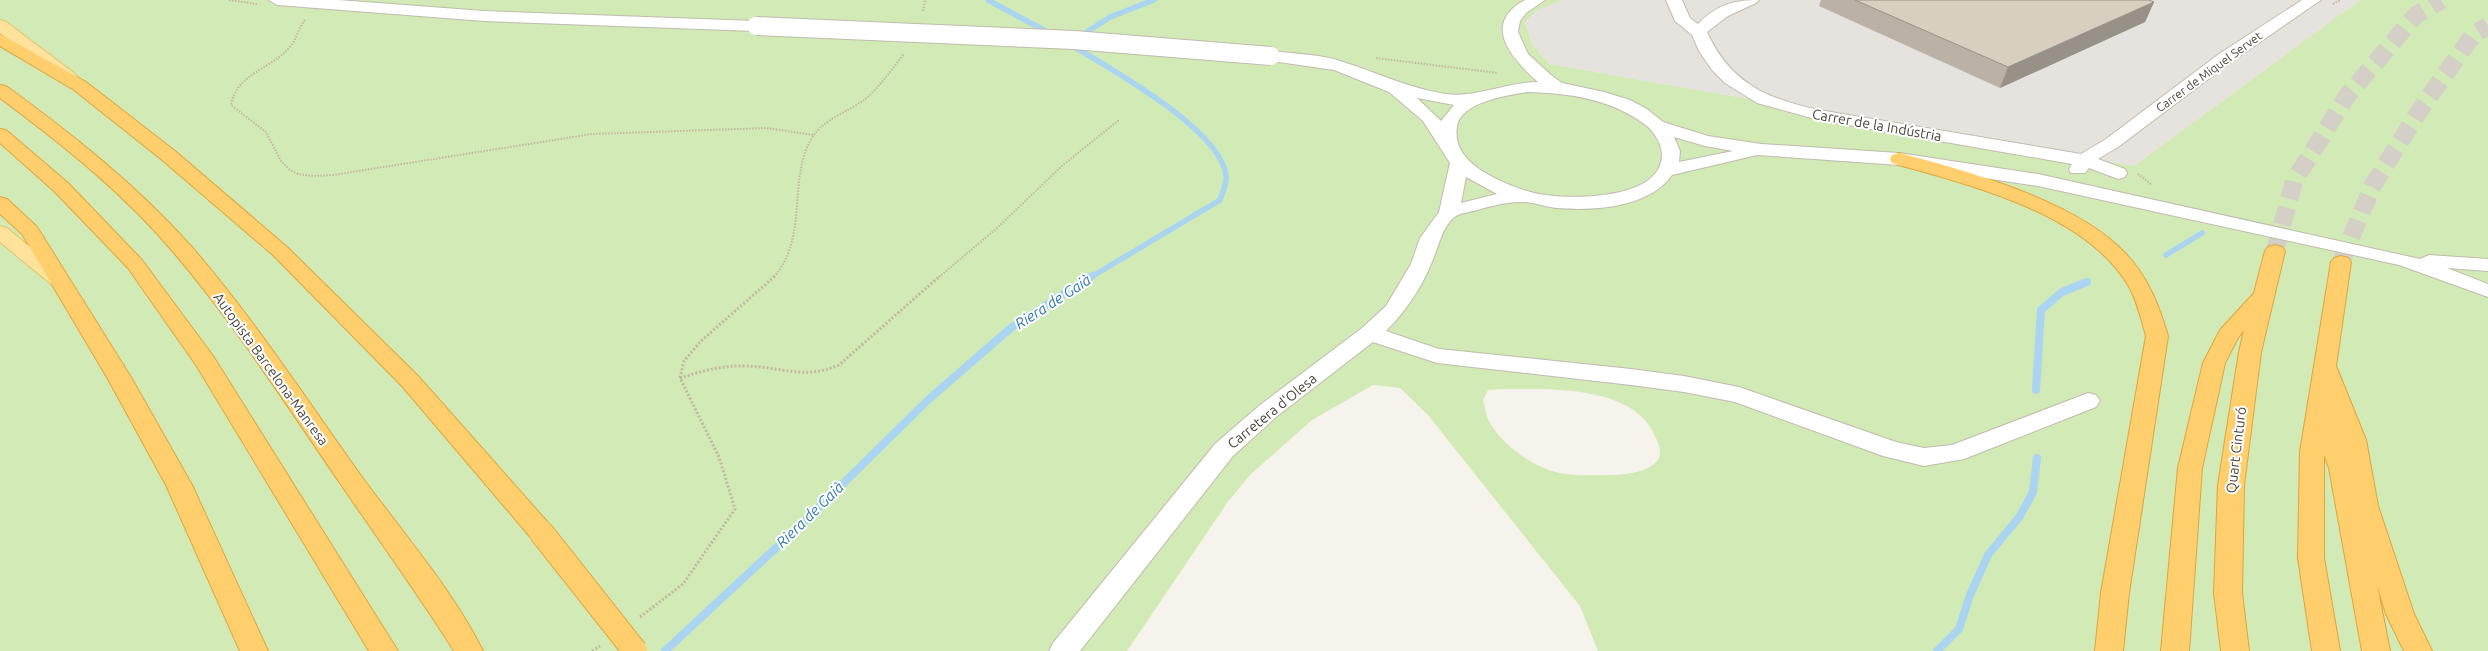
<svg xmlns="http://www.w3.org/2000/svg" width="2488" height="651" viewBox="0 0 2488 651" font-family="Ubuntu,sans-serif">
  <rect width="100%" height="100%" fill="#f6f3ec"/>
  <path fill="#e6e2dd" d="M 1562,0 L 2360,0 L 2134,166 L 1549,64 L 1532,44 L 1525,22 L 1537,9 Z"/>
  <path fill="#d2eab5" fill-rule="evenodd" d="M 0,0 L 1562,0 L 1537,10 L 1525,22 L 1532,44 L 1549,64 L 2134,166 L 2360,0 L 2488,0 L 2488,651 L 1598,651 L 1580,606 L 1428,415 L 1400,388 L 1373,385 L 1312,420 L 1250,475 L 1227,503 L 1127,651 L 0,651 ZM 1504,389 C 1550,389 1634,385 1655,436 C 1659,444 1663,454 1657,461 C 1647,473 1623,475 1608,475 C 1594,475 1580,476 1566,474 C 1538,471 1504,447 1490,423 C 1486,416 1485,407 1483,400 L 1488,390 Z"/>
  <g fill="none" stroke-linecap="round" stroke-linejoin="round">
    <path stroke="#a9d4f2" stroke-width="5.5" d="M 988,0 L 1051,34
      M 1079,37 L 1110,17 L 1154,0
      M 1071,45 C 1109,68 1222,130 1226,176 C 1227,184 1222,193 1220,200 L 1091,277
      M 2166,255 L 2202,233"/>
    <path stroke="#a9d4f2" stroke-width="8" d="M 2036,390 L 2041,310 L 2062,292 L 2087,282
      M 665,651 L 805,521 L 929,399 L 1012,327 L 1092,276
      M 1937,651 L 1959,629 L 1970,595 L 1988,555 L 2020,516 L 2033,492 L 2037,458"/>
    <path stroke="#d4d0c8" stroke-width="18" stroke-dasharray="18 9" stroke-linecap="butt" d="M 2275,251 L 2294,181 L 2347,96 L 2416,15 L 2441,0
      M 2341,262 L 2372,187 L 2419,111 L 2473,35 L 2488,26"/>
    <g stroke="#c2bbae" stroke-width="2">
      <path id="minor" d="M 269,0 L 338,0 L 484,11 L 756,21 L 764,26 L 756,31 L 484,21 L 277,5 Z
        M 1525,0 L 1545,0 L 1526,13 L 1520,21 L 1518,32 L 1528,54 L 1551,75 L 1562,83 L 1604,92 L 1630,100 L 1647,109 L 1663,122 L 1708,136 L 1761,144 L 1899,153 L 2038,174 L 2420,259 L 2429,255 L 2488,259 L 2488,271 L 2447,268 L 2488,284 L 2488,297 L 2399,265 L 2038,186 L 1899,165 L 1757,155 L 1672,175 C 1649,208 1593,211 1557,208 C 1545,207 1532,201 1521,202 C 1506,202 1491,206 1477,210 C 1471,212 1461,213 1456,216 C 1442,225 1438,250 1431,264 C 1421,289 1405,312 1386,331 L 1439,349 L 1631,369 L 1684,376 L 1739,387 L 1896,442 L 1924,448 L 1952,445 L 2088,393 L 2096,395 L 2100,401 L 2096,407 L 1964,459 L 1924,466 L 1883,456 L 1735,402 L 1684,392 L 1631,385 L 1437,363 L 1373,342 L 1276,417 L 1233,456 L 1080,651 L 1049,651 L 1053,643 L 1215,444 L 1260,405 L 1362,328 L 1386,306 L 1411,264 L 1420,238 L 1439,212 L 1450,163 L 1423,121 L 1389,92 L 1334,70 L 1265,60 L 1263,56 L 1265,52 L 1271,51 C 1294,54 1321,54 1343,62 C 1378,73 1409,88 1445,94 C 1477,98 1506,82 1538,82 C 1511,58 1481,24 1525,0 ZM 1527,92 C 1570,93 1612,99 1647,126 C 1655,133 1662,145 1662,155 C 1661,202 1564,200 1534,193 C 1515,188 1496,180 1479,169 C 1464,158 1454,146 1457,126 C 1461,102 1508,95 1527,92 ZM 1417,98 L 1454,105 L 1441,121 ZM 1674,137 L 1705,146 L 1733,151 L 1679,162 L 1680,151 ZM 1466,177 L 1497,194 L 1461,203 Z
        M 1666,0 L 1682,0 L 1690,18 L 1698,24 C 1716,5 1734,0 1759,0 L 1756,3 L 1728,16 L 1707,32 C 1730,83 1767,99 1819,110 L 2081,154 L 2106,139 L 2219,54 L 2302,0 L 2321,0 L 2231,62 L 2118,147 L 2098,159 L 2125,169 L 2127,173 L 2125,177 L 2118,179 L 2089,168 L 2085,173 L 2071,173 L 2069,169 L 2072,164 L 1819,120 L 1757,103 L 1725,83 L 1712,70 L 1699,51 L 1692,35 L 1675,21 Z"/>
    </g>
    <g stroke="#e6c16a" stroke-width="2">
      <path id="major" d="M 0,20 L 6,22 L 74,73 L 77,77 L 74,81 L 62,81 L 0,33 Z
        M 0,226 L 7,228 L 65,276 L 69,280 L 65,284 L 58,286 L 51,284 L 0,242 Z"/>
    </g>
    <g stroke="#e0a43c" stroke-width="2">
      <path id="highway" d="M 0,34 L 86,82 L 175,151 L 287,247 L 418,376 L 550,525 L 554,532 L 550,539 L 541,542 L 532,539 L 402,386 L 273,255 L 161,159 L 74,90 L 0,46 Z
        M 0,85 L 6,86 C 72,134 135,184 190,245 C 252,316 304,396 359,473 C 401,531 451,587 483,651 L 454,651 C 418,594 378,539 340,483 C 287,406 236,326 175,254 C 125,194 63,145 0,98 Z
        M 0,129 L 6,130 L 68,183 L 142,260 L 213,356 L 398,651 L 369,651 L 196,365 L 128,268 L 54,191 L 0,143 Z
        M 1899,153 C 1968,171 2076,201 2125,253 C 2148,277 2159,305 2168,336 L 2129,593 L 2123,651 L 2095,651 L 2101,593 L 2146,336 C 2141,319 2137,300 2128,285 C 2084,212 1969,185 1892,163 L 1890,159 L 1892,155 Z
        M 0,197 L 7,199 L 37,227 L 132,379 L 192,485 L 268,651 L 240,651 L 166,485 L 108,379 L 22,234 L 0,214 Z
        M 2275,245 L 2282,247 L 2285,251 L 2261,352 L 2244,485 L 2242,593 L 2249,651 L 2221,651 L 2214,593 L 2218,485 L 2239,352 L 2244,330 L 2238,338 L 2225,363 L 2202,468 L 2189,651 L 2161,651 L 2178,468 L 2203,363 L 2220,330 L 2254,293 L 2265,251 L 2268,247 Z
        M 2341,256 L 2348,258 L 2351,262 L 2336,366 L 2366,440 L 2378,506 L 2414,614 L 2432,651 L 2404,651 L 2386,614 L 2377,585 L 2390,651 L 2362,651 L 2329,468 L 2324,455 L 2324,558 L 2340,651 L 2312,651 L 2298,558 L 2300,452 L 2331,262 L 2334,258 Z"/>
    </g>
    <path stroke="#c4b79f" stroke-width="2" stroke-dasharray="1.5 1.5" stroke-linecap="butt" d="M 229,0 L 257,4
      M 2333,4 L 2340,0
      M 923,11 L 925,0
      M 305,20 C 298,28 297,39 290,47 C 270,70 237,73 231,105 L 266,132 L 281,161 L 290,170 L 298,174 L 313,176 L 333,175 L 592,134 L 766,128 L 814,135
      M 1376,58 L 1498,73
      M 2138,174 L 2152,185
      M 774,277 C 810,235 786,175 814,135 C 825,119 849,111 864,100 C 880,87 891,70 904,54
      M 939,277 L 996,229 L 1063,165 L 1119,120"/>
    <path stroke="#c4b79f" stroke-width="3" stroke-dasharray="2 2" stroke-linecap="butt" d="M 680,378 C 702,371 723,365 746,366 C 781,367 805,380 839,365 L 940,276
      M 640,617 L 683,584 L 735,509 L 719,457 L 680,378 L 684,361 L 701,341 L 775,276
      M 592,651 L 600,646"/>
    <use href="#minor" fill="#fff" fill-rule="evenodd"/>
    <use href="#major" fill="#ffe39c" fill-rule="evenodd"/>
    <use href="#highway" fill="#ffcf6e" fill-rule="evenodd"/>
    <g stroke="#c2bbae" stroke-width="20" stroke-linecap="butt">
      <path id="minor-bridge" d="M 756,26 L 1074,40 L 1271,56"/>
    </g>
    <g stroke="#e0a43c" stroke-width="26" stroke-linecap="butt">
      <path id="highway-bridge" d="M 541,532 L 635,651"/>
    </g>
    <use href="#minor-bridge" stroke="#fff" stroke-width="18"/>
    <use href="#highway-bridge" stroke="#ffcf6e" stroke-width="24"/>
  </g>
  <path fill="#bab2a6" d="M 1821,0 L 2149,0 L 2154,2 L 2145,22 L 2000,88 L 1819,6 Z"/>
  <path fill="#979187" d="M 2154,2 L 2145,22 L 2000,88 L 2008,67 Z"/>
  <path fill="#d8cfc1" stroke="#979187" d="M 1855,0 L 2149,0 L 2154,2 L 2008,67 Z"/>
  <g text-anchor="middle" stroke-width="4" stroke-linejoin="round" paint-order="stroke">
    <g font-size="12" fill="#4b4439" stroke="#fff">
      <text transform="translate(2209 72) rotate(-36)" y="4">Carrer de Miquel Servet</text>
    </g>
    <g font-size="14" fill="#4b4439" stroke="#fff">
      <text transform="translate(1877 125) rotate(10)" y="5">Carrer de la Indústria</text>
      <text transform="translate(271 369) rotate(54)" y="5">Autopista Barcelona-Manresa</text>
      <text transform="translate(1272 411) rotate(-39)" y="5">Carretera d'Olesa</text>
      <text transform="translate(2236 450) rotate(-83)" y="5">Quart Cinturó</text>
    </g>
    <g font-size="15" font-style="italic" fill="#2e7ab2" stroke="#fff">
      <text transform="translate(1053 302) rotate(-33)" y="5">Riera de Gaià</text>
      <text transform="translate(810 515) rotate(-44)" y="5">Riera de Gaià</text>
    </g>
  </g>
</svg>
